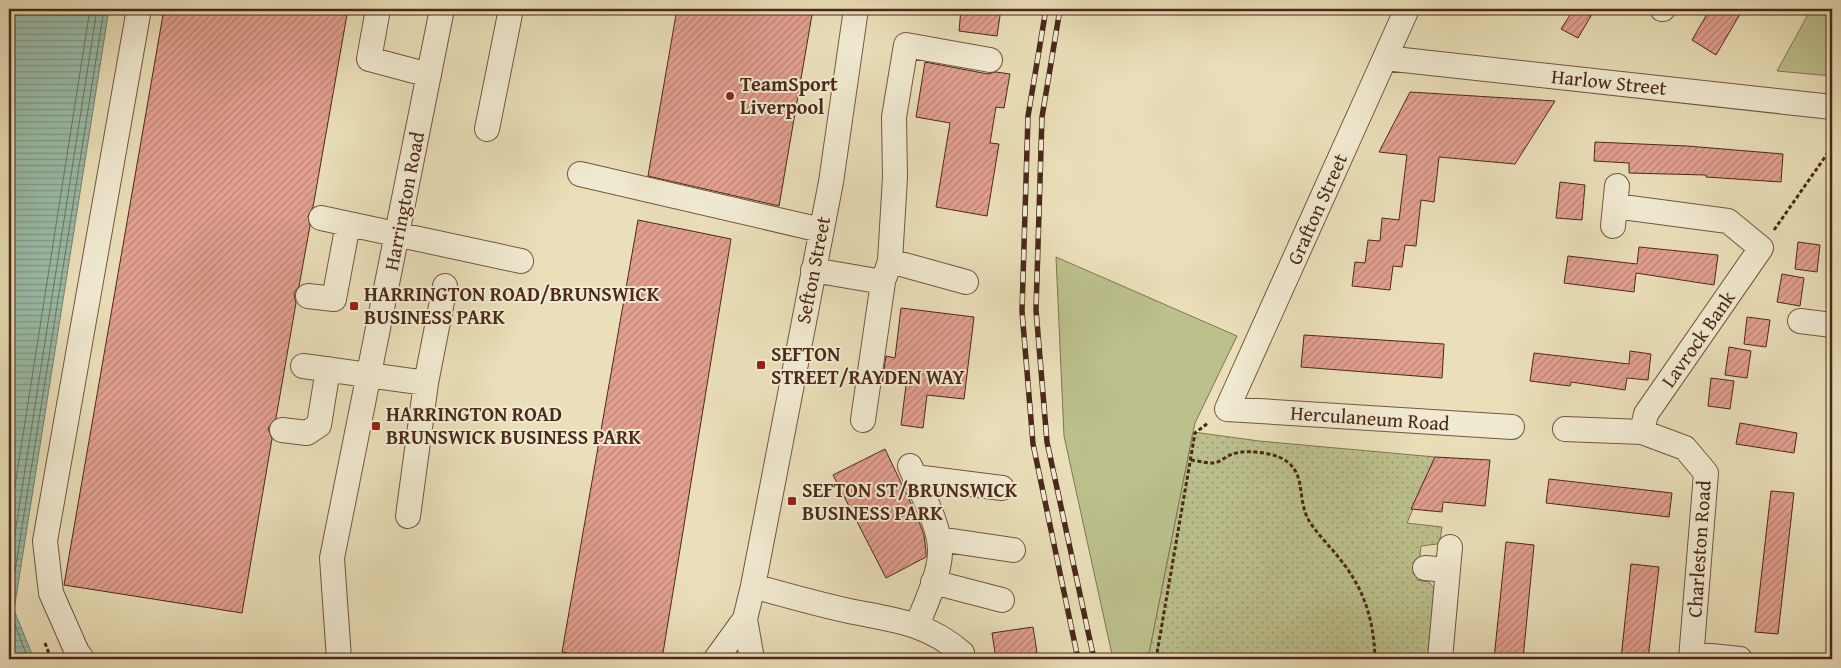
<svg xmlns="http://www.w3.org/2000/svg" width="1841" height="668" viewBox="0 0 1841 668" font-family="'Gentium Book Plus',serif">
  <defs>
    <pattern id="park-dots" width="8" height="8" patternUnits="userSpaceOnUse" patternTransform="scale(1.25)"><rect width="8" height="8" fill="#bbc08c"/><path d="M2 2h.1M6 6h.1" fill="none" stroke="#9a9c72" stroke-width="1.8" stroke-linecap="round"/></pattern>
    <pattern id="water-rules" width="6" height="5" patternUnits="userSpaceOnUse" patternTransform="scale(1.25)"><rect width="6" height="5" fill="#99bda9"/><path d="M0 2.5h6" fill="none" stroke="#7f9a89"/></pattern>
    <pattern id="building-hatch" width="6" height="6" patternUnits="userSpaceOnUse" patternTransform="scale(1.25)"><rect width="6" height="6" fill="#e3a090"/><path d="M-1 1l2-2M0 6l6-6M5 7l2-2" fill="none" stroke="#ba8275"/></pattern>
  </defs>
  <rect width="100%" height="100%" fill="#eadfb9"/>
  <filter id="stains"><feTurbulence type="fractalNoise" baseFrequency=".004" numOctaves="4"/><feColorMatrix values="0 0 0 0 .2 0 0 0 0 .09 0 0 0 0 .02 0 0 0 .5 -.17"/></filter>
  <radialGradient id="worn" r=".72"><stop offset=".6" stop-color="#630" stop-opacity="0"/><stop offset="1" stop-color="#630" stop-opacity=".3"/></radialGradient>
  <path fill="#bbc08c" stroke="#837452" d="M 1811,9 L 1832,9 L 1832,76 L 1777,71 Z
    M 1056,257 L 1237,336 L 1195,423 L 1148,659 L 1113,659 L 1064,436 Z"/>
  <path fill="url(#park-dots)" stroke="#837452" d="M 1193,432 L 1259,441 L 1435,457 L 1407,523 L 1442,527 L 1440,540 L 1437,544 L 1421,546 L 1417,580 L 1429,582 L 1435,589 L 1429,659 L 1148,659 Z"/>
  <path fill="url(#water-rules)" stroke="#7a816f" d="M 9,9 L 109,9 L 14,610 L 34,659 L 9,659 Z"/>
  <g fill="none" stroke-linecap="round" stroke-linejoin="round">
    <path stroke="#727261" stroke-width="1" d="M 9,524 L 90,9
      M 9,572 L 97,9
      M 28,659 L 9,609 L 104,9"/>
  </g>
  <path fill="url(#building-hatch)" stroke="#4b2819" d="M 164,9 L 348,9 L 313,207 L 308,216 L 310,226 L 299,286 L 294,294 L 296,303 L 276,418 L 268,428 L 272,439 L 242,613 L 64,585 Z
    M 677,9 L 813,9 L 779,206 L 648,176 Z
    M 961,9 L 1001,9 L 997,36 L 959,31 Z
    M 1574,9 L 1595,9 L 1578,38 L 1561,29 Z
    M 1710,9 L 1743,9 L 1716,55 L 1692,40 Z
    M 925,62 L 988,74 L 996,72 L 1010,74 L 1004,108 L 996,107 L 990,143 L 999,144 L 987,216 L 936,207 L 950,123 L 916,117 Z
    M 1410,92 L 1555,101 L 1515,164 L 1439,157 L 1434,202 L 1421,200 L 1416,246 L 1405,245 L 1402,267 L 1393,266 L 1390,290 L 1352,286 L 1355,262 L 1365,263 L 1368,240 L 1380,241 L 1382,218 L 1399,220 L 1407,155 L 1379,152 Z
    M 1595,142 L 1687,146 L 1783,154 L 1781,182 L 1706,177 L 1706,175 L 1629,173 L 1629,163 L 1594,161 Z
    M 1560,182 L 1585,185 L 1582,220 L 1556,218 Z
    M 638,220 L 731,239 L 662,659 L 600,659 L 562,652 Z
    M 1798,242 L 1820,245 L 1817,272 L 1795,269 Z
    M 1639,247 L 1718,255 L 1714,285 L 1636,273 L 1634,292 L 1564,283 L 1568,256 L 1637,264 Z
    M 1782,274 L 1804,278 L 1800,306 L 1777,302 Z
    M 901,308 L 974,317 L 964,399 L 927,395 L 923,428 L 901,425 L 906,385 L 882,382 L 886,356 L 895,358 Z
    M 1747,317 L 1770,320 L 1766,347 L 1744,344 Z
    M 1304,335 L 1444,344 L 1442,378 L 1301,367 Z
    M 1729,347 L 1751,351 L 1747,378 L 1725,375 Z
    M 1630,351 L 1651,354 L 1648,380 L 1627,378 L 1625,390 L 1571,382 L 1570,386 L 1530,381 L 1534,353 L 1629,364 Z
    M 1711,378 L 1734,381 L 1730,409 L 1708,406 Z
    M 1740,423 L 1797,433 L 1794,453 L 1736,444 Z
    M 885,449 L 916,514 L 924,535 L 926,552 L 926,557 L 886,578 L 833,475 Z
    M 1435,457 L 1490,460 L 1485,506 L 1443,502 L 1442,512 L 1411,509 Z
    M 1549,479 L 1672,493 L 1669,517 L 1546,503 Z
    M 1771,491 L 1794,493 L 1778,634 L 1755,632 Z
    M 1506,542 L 1534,545 L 1523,659 L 1494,659 Z
    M 1631,564 L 1659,567 L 1648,659 L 1621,659 Z
    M 1033,627 L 1038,659 L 996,659 L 992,633 Z"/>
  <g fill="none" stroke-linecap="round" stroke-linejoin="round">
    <g stroke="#735641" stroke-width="26">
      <path id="minor" d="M 378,9 L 369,59 L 429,75
        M 1407,9 L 1227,409 L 1512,427
        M 1662,9 L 1663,9
        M 1385,58 L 1832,107
        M 487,129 L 511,9
        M 580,174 L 821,230
        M 1615,206 L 1728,221 L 1761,248 L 1646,414 L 1642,432
        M 321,218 L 521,261
        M 1613,226 L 1617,186
        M 890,261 L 895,177 L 894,117 L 906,45 L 990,60
        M 813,270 L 883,282 L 863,420
        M 885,276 L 890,261 L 966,282
        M 308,296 L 334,299 L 348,224
        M 1800,321 L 1832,325
        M 303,366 L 426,383 L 445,286
        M 1565,429 L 1642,432 L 1685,448 L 1706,473 L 1691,659
        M 282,430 L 307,433 L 319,425 L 328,369
        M 910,466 C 920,490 941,527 940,552 C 940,573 925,606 917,625
        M 915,477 L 1002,488
        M 408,516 L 426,383
        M 939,539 L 1013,550
        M 1425,568 L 1448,570
        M 933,582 L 1002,600
        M 753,586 C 785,595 817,604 849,611 C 893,620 926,622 962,653
        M 745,619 L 752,659
        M 1692,654 L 1740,659
        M 82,659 L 77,652 L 51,593 L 45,541 L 139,9
        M 339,659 L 332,558 L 442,9
        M 716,659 L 745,619 L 753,586 L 831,182 L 856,9
        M 1440,659 L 1450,547"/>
    </g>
    <path stroke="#4b2819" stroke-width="3" stroke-dasharray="4 2.5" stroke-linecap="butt" d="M 1774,230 L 1832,147
      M 1191,460 C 1198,461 1206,463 1213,463 C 1219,463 1225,457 1230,455 C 1244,449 1265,452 1279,457 C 1308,470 1296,496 1308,519 C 1316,533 1329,545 1339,558 C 1364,588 1374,620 1375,659
      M 45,643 L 51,659
      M 1156,659 L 1195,433 L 1208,423"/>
    <use href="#minor" stroke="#f1ead2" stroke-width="24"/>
    <g stroke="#4b2819" stroke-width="5.5">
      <path id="rail" d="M 1046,9 L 1028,116 L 1022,311 L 1033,444 L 1078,659
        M 1060,9 L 1042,117 L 1036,310 L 1047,442 L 1094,659"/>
    </g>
    <use href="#rail" stroke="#f1ead2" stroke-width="4" stroke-dasharray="11" stroke-linecap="butt"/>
  </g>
  <g fill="#8f2418" stroke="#f1ead2" stroke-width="2">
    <circle cx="730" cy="96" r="5"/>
    <rect x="349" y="301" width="10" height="10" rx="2.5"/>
    <rect x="756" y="360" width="10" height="10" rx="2.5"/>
    <rect x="371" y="421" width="10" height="10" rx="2.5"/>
    <rect x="787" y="496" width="10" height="10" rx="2.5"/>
  </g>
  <g text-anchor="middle" stroke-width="4" stroke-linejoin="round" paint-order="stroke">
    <g font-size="20" fill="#4b2819" stroke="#f1ead2">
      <text transform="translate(1609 82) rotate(6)" y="7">Harlow Street</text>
      <text transform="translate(404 201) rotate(-79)" y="7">Harrington Road</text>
      <text transform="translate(1317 209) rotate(-66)" y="7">Grafton Street</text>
      <text transform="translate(813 270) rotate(-79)" y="7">Sefton Street</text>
      <text transform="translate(1698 339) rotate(-55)" y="7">Lavrock Bank</text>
      <text transform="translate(1370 418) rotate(4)" y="7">Herculaneum Road</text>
      <text transform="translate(1699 549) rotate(-86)" y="7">Charleston Road</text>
    </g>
    <g font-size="20" font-weight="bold" fill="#4b2819" stroke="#f1ead2" text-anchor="start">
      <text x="740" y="91">TeamSport<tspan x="740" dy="23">Liverpool</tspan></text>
      <text x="364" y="301">HARRINGTON ROAD/BRUNSWICK<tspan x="364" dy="23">BUSINESS PARK</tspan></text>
      <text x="771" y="361">SEFTON<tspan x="771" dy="23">STREET/RAYDEN WAY</tspan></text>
      <text x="386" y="421">HARRINGTON ROAD<tspan x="386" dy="23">BRUNSWICK BUSINESS PARK</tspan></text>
      <text x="802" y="497">SEFTON ST/BRUNSWICK<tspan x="802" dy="23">BUSINESS PARK</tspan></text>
    </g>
  </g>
  <rect width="1841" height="668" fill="none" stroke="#eadfb9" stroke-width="30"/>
  <rect x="10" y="10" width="1821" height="648" fill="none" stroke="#4b2819" stroke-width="2.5"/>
  <rect x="15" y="15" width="1811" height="638" fill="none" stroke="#4b2819"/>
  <rect width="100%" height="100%" filter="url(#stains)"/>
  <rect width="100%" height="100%" fill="url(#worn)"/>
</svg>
